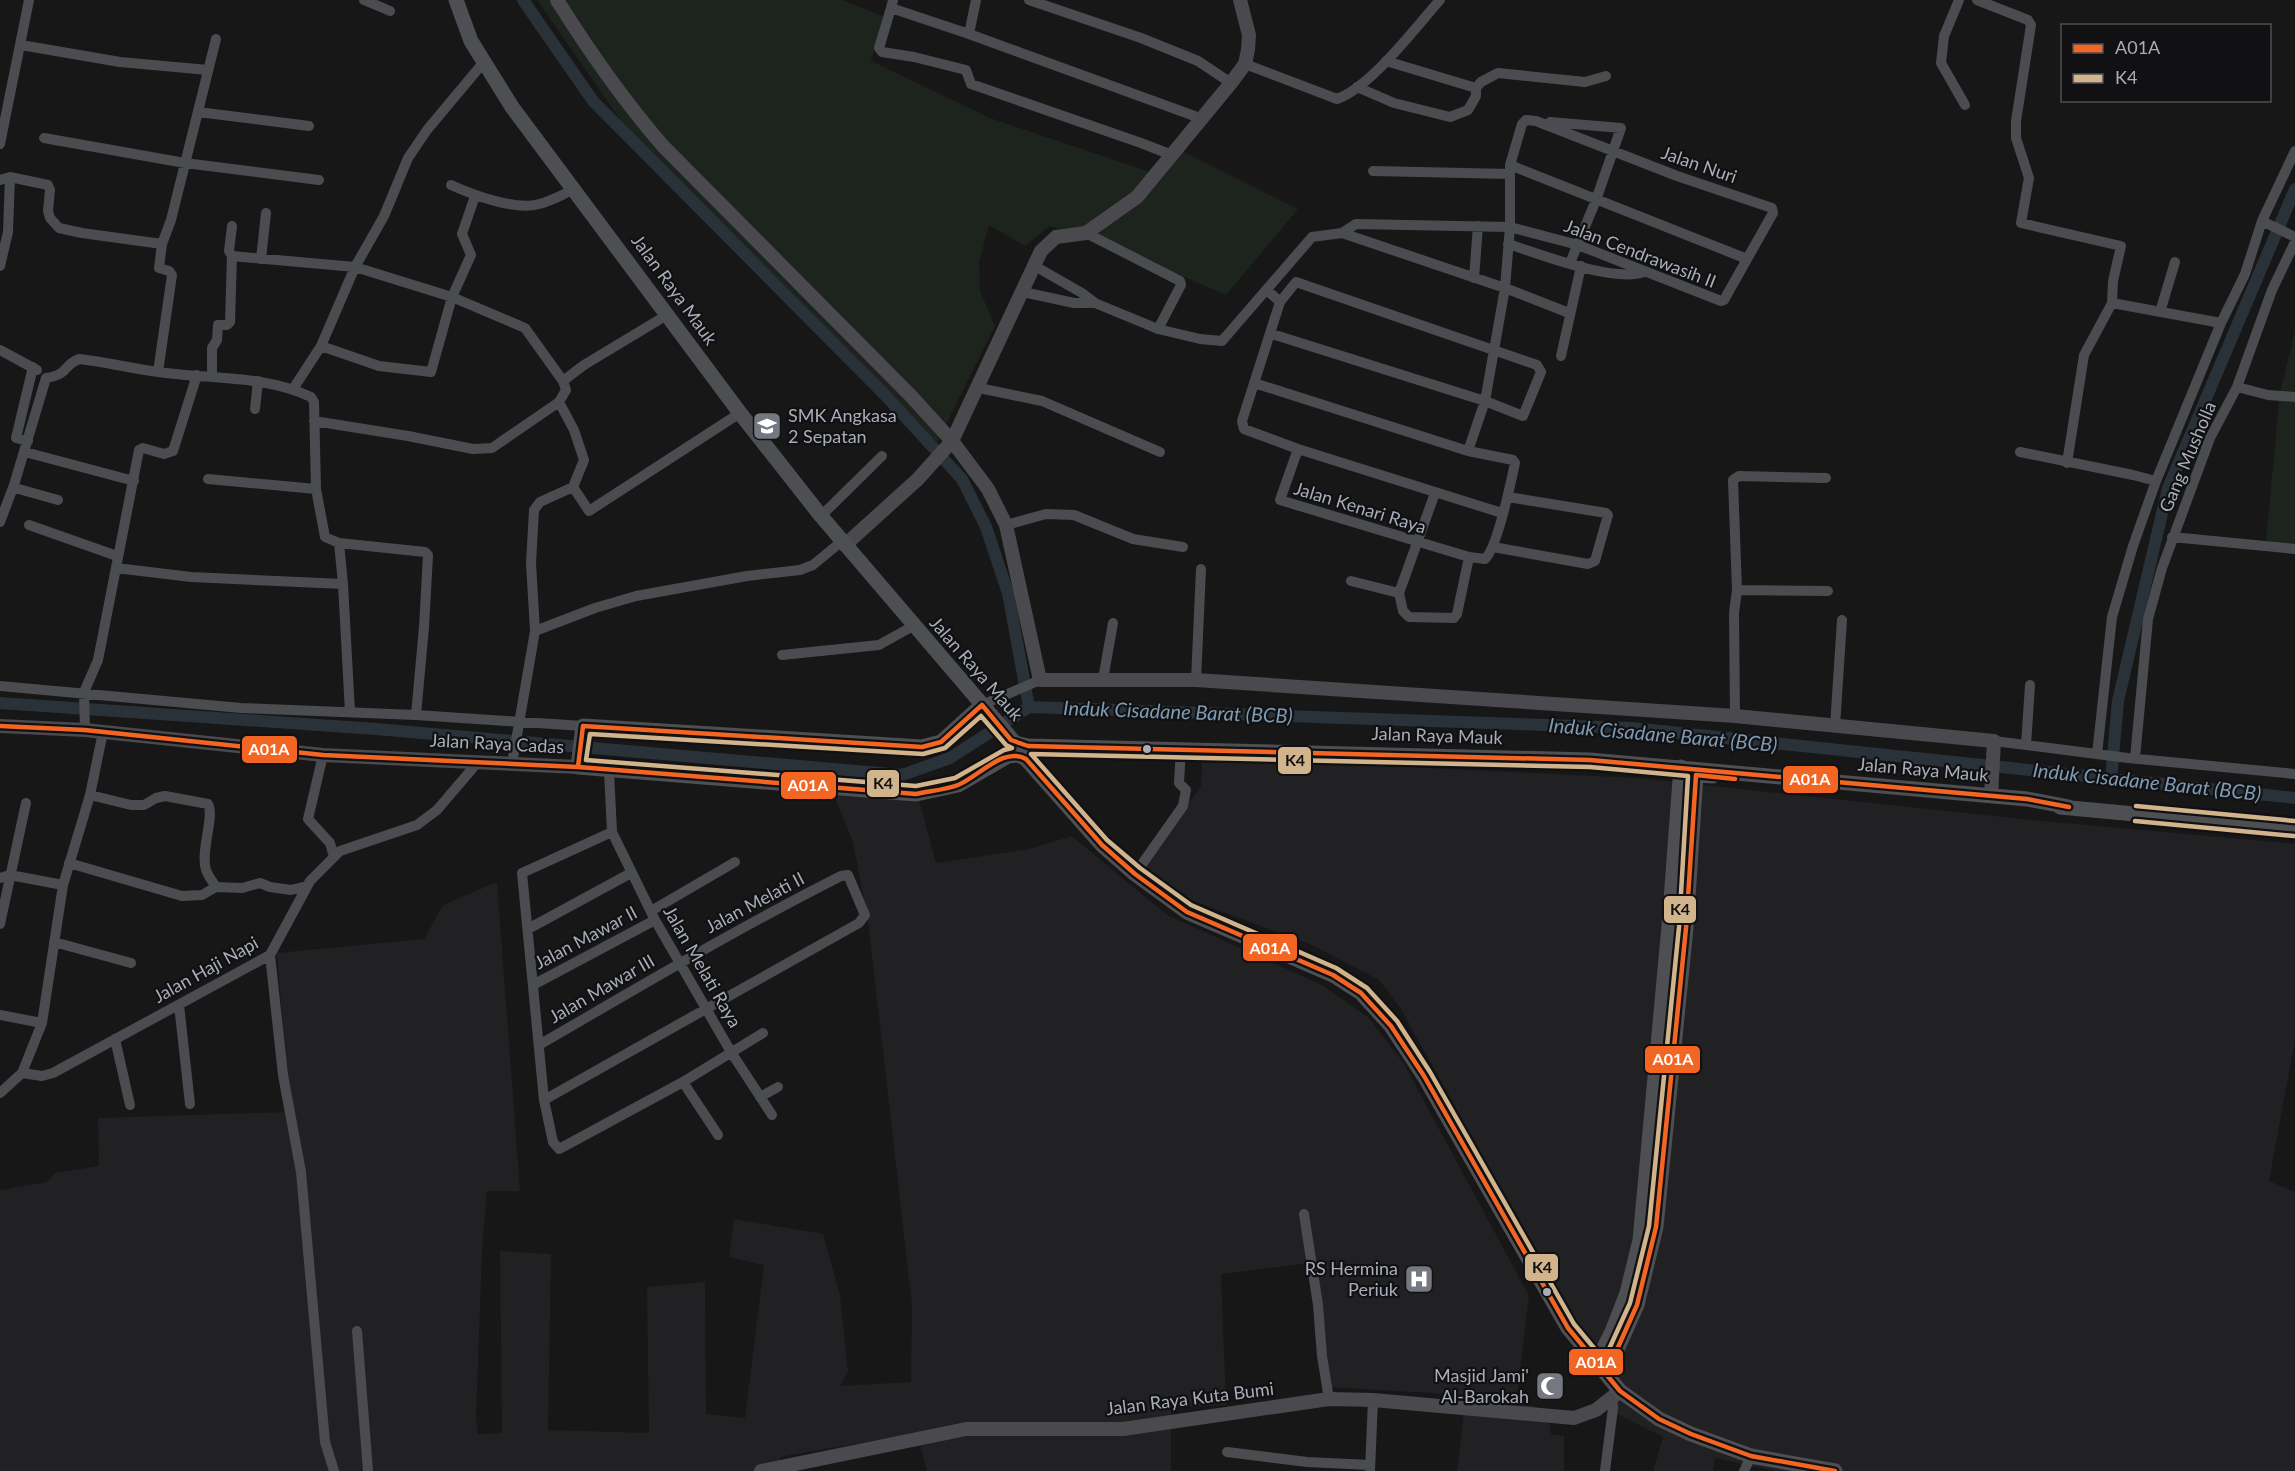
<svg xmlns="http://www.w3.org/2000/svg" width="2295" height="1471" viewBox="0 0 2295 1471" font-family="Lato,sans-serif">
  <rect width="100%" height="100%" fill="#171717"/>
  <path fill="#212123" d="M 1202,757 L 1637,778 L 2042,821 L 2295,844 L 2295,1039 L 2269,1181 L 2295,1192 L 2295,1471 L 1775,1471 L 1715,1458 L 1713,1471 L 1653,1471 L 1663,1437 L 1613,1412 L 1621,1366 L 1577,1327 L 1401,1009 L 1379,980 L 1312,945 L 1180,896 L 1142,868 L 1201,786 Z
    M 829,783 L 916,789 L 936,863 L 1029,849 L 1072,836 L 1167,915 L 1322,985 L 1369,1018 L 1403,1062 L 1529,1296 L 1516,1402 L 1548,1410 L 1551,1434 L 1564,1436 L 1564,1471 L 1457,1471 L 1466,1395 L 1327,1387 L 1317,1262 L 1221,1274 L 1226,1405 L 1171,1408 L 1171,1471 L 927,1471 L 917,1433 L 780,1457 L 780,1471 L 0,1471 L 0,1190 L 47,1182 L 55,1173 L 99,1166 L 98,1118 L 292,1112 L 285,1056 L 277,953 L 424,939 L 443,905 L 497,882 L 520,1191 L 487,1191 L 482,1249 L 476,1417 L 478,1434 L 502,1433 L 500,1251 L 551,1254 L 548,1430 L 649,1433 L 647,1287 L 705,1282 L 706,1414 L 745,1418 L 764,1265 L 729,1257 L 734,1219 L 823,1234 L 840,1295 L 848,1372 L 840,1386 L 911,1382 L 912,1305 L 868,920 L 853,842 Z"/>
  <path fill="#1d241e" d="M 537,0 L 842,0 L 883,16 L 871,61 L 990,118 L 1162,176 L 1178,149 L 1298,209 L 1226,295 L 1108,244 L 1050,226 L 1025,246 L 989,225 L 979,262 L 980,291 L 995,326 L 937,443 L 631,135 Z
    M 2295,331 L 2295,548 L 2266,540 L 2280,393 Z"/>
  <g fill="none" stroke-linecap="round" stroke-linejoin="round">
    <path stroke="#2a3239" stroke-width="12" d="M 523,0 L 593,101 L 884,394 L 962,479 L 986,527 L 1008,593 L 1029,707
      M 0,703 L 376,729 L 902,775 L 950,758 L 1029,707
      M 1029,707 L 1632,728 L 2295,798
      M 2111,779 L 2118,701 L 2168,488 L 2295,189"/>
    <path stroke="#4b4c50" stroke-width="10" d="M 364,0 L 390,11
      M 893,0 L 891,8 L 969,34 L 1200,118
      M 1029,0 L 1141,38 L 1198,61 L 1231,83
      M 1959,0 L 1944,36 L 1941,63 L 1965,105
      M 1977,0 L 2028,20 L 2031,25 L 2016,121 L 2016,138 L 2029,178 L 2021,223 L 2121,246 L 2113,281 L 2112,303 L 2084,355 L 2067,463
      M 891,8 L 879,48 L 882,52 L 914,57 L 966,70 L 971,84 L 1141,143 L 1172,155
      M 969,34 L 976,0
      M 21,45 L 120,62 L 208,70
      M 1386,61 L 1476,88 L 1481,82 L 1498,73 L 1585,82 L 1606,76
      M 1245,64 L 1337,99 C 1372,86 1415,28 1440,0
      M 1357,87 L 1394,103 L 1450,117 L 1468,110 L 1476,96 L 1476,88
      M 198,112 L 309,126
      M 1550,122 L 1621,128 L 1596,200 L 1570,263
      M 44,138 L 185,163 L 319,180
      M 0,144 L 29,0
      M 1510,165 L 1747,259
      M 1373,171 L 1510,174
      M 0,180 L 10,177 L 48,185 L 50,190 L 48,211 L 50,218 L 59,228 L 82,233 L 162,244 L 159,268 L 169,271 L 172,275 L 158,372
      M 451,185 C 473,195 516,211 539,204 C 552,201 563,194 575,189
      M 2262,221 L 2295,237
      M 1086,233 L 1180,281 L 1181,285 L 1158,329
      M 1342,233 L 1356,224 L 1510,227 L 1578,245 L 1721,301 L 1724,300 L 1773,213 L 1772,208 L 1677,176 L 1536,121 L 1526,120 L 1522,124 L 1510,165 L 1510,227 L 1505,288 L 1485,401 L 1468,451
      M 162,244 L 171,220 L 216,39
      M 1508,244 C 1540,254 1613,283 1644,272
      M 232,256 L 355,267 L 452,297 L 525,328 L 563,381 L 566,390 L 559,402 L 492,448 L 473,449 L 408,436 L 314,421
      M 261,259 L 266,213
      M 1033,265 L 1082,293 L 1095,303
      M 0,266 L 8,232 L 10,177
      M 1474,278 L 1478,226
      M 1267,290 L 1280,302 L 1242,421 L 1244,429 L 1298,449 L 1502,513
      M 1023,292 L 1074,303 L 1095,303 L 1158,329 L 1200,339 L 1222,341 L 1312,237 L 1342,233 L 1505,288 L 1569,313
      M 2112,303 L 2221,323
      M 2160,312 L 2175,262
      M 1272,334 L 1485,401 L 1523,416 L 1541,372 L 1537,365 L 1296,282 L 1280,302
      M 321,346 L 379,366 L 431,372 L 452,297 L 471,255 L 462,234 L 475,196
      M 0,350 L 37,370
      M 1561,356 L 1581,266
      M 212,376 L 212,348 L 217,340 L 218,325 L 227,325 L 230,322 L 232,256 L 229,251 L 232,226
      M 46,378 C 70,374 63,365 79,359 C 108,362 137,370 166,373 C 214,379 267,376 311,397 L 314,402 L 316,489 L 325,537 L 339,543 L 425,552 L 428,555 L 424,627 L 416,715
      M 46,378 L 14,485 L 15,488 L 58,500
      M 563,381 L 584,365 L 667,315
      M 1254,383 L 1468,451 L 1513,460 L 1515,463 C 1511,482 1497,548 1485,559 L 1469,557 L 1280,500 L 1298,449
      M 2237,387 L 2268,395 L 2295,397
      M 979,388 L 1042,401 L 1160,452
      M 293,389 L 321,346 L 355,267 L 384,216 L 408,158 L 427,130 L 483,63
      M 559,402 L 574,430 L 584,460 L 573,487
      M 255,409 L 258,381
      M 28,441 L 16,438 L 33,367
      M 25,452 L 134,481
      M 2020,452 L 2133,475 L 2156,481
      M 208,479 L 316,489
      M 821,516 L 882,456
      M 0,522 L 14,485
      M 29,525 L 117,556
      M 1006,525 L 1046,514 L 1074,515 L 1133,539 L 1183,547
      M 2172,537 L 2295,549
      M 339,543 L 343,584 L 350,712
      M 1493,547 L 1588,564 L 1595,561 L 1608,515 L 1606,513 L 1508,497
      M 116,568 L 191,577 L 343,584
      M 1351,581 L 1399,593
      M 1737,590 L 1828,591
      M 1399,593 L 1403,611 L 1409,617 L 1454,618 L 1457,614 L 1469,557
      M 1399,593 L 1435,493
      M 535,631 L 595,608 L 636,596 L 747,576 L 800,570 L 813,565 L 842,541
      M 782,655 L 879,645 L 913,626
      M 1103,679 L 1113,623
      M 1196,680 L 1201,569
      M 0,686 L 241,708 L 416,715 L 583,726
      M 982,705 L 1040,680
      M 1735,716 L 1734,613 L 1737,590 L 1733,480 L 1739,476 L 1826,478
      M 1835,726 L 1842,620
      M 85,730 L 84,692 L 98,660 L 139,450 L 143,448 L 164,454 L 173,451 L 197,375
      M 1994,741 L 2128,758 L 2295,774
      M 2026,745 L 2030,685
      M 2097,754 L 2112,617 L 2133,546 L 2156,481 L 2221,323 L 2245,274 L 2262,221 L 2295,151
      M 323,755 L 308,819 L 330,843 L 334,857
      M 2135,758 L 2148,619 L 2162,568 L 2210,438 L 2237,387 L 2272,290 L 2295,242
      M 512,764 L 535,631 L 531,563 L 534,510 L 540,502 L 573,487 L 589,511 L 740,413
      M 609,771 L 612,832 L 655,920 L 731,1052 L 772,1115
      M 90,795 L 131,805 L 144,805 L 156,798 L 165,796 L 208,804 C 215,816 200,851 206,870 C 208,876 213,882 216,887
      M 612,832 L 522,873 L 544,1100 L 553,1142 L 559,1149 L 561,1148 L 683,1082 L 763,1033
      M 69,863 L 182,896 L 202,895 L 216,887 L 242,888 L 260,883 L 270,887 L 291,890 L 307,886
      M 1135,874 L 1183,806 L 1186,790 L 1179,783 L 1181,748
      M 0,878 L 10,875 L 63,885
      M 651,911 L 735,862
      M 0,924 L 26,803
      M 528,929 L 631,873
      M 54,942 L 131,963
      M 270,955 L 283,1075 L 301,1172 L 325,1442 L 334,1471
      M 533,985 L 655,920
      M 179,1005 L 190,1104
      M 0,1015 L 42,1023
      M 115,1039 L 130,1105
      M 539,1045 C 639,987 738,928 841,876 L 848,875 L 865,915 L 859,923 L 544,1100
      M 22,1073 L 42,1076 L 53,1073 L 270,955 L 310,881 L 340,851 L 417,825 L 437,810 L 478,762
      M 683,1082 L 718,1135
      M 0,1093 L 22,1073 L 42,1023 L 63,885 L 90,795 L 103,732
      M 760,1097 L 778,1087
      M 1304,1214 L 1318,1305 L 1322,1356 L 1329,1399
      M 357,1331 L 368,1471
      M 1227,1452 L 1307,1462 L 1370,1465
      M 1370,1471 L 1373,1400
      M 1605,1471 L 1613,1408 L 1612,1398
      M 1744,1471 L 1751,1456"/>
    <path stroke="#4a4a4e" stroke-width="14" d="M 557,0 C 589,51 624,101 663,146 L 911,396 L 952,441 L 988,489 L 1006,525 L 1040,680 L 1196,680 L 1735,716 L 1994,741 L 1991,796
      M 845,545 L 918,479 L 952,441 L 1041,251 L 1056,237 L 1086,233 L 1137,197 L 1231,83 L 1245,64 L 1248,50 L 1249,35 L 1240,0
      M 0,726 L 85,730 L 323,755 L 578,767
      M 761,1471 L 966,1429 L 1123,1429 L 1329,1399 L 1373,1400 L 1574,1418 L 1596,1410 L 1620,1391"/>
    <path stroke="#4d4f52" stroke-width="15" d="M 456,0 L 471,41 L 512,107 L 740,413 L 821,516 L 1015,743 L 1028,746 L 1590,760 L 2027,799 L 2069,807
      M 982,705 L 941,742 L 922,747 L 583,726 L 578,767 L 916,794 L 958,785 L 1008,756 L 1019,755 L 1026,759 L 1102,845 L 1135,874 L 1187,912 L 1333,975 L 1361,993 L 1391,1026 L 1424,1076 L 1568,1328 L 1620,1391 L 1659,1419 L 1691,1434 L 1751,1456 L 1835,1471
      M 2060,807 L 2295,829
      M 1596,1363 L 1612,1332 L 1627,1293 L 1640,1240 L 1669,926 L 1681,767
      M 1606,1374 L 1637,1305 L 1656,1227 L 1686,928 L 1696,775 L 1713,776"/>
    <g stroke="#111113" stroke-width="9">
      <path id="bus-1" d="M 0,726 L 85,730 L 323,755 L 578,767 L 916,794 C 929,791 945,790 958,785 C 978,777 1004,746 1026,759 L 1102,845 L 1135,874 L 1187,912 L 1333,975 L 1361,993 L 1391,1026 L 1424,1076 L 1568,1328 L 1620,1391 L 1659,1419 L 1691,1434 L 1751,1456 L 1835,1471
        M 578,767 L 583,726 L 922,747 L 941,742 L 982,705 L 1011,740 L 1028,746 L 1590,760 L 2027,799 L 2069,807
        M 1606,1374 L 1637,1305 L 1656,1227 L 1686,928 L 1696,775 L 1735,779"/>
    </g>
    <g stroke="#111113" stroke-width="9">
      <path id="bus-2" d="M 981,716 L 1006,745 L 1012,748 L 1004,750 L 955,778 L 916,786 L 586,760 L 590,734 L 923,754 L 945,748 Z
        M 1031,754 L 1590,767 L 1688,776 L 1679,927 L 1649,1226 L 1630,1303 L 1604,1360 L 1574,1324 L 1430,1072 L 1397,1021 L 1367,988 L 1336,968 L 1191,905 L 1140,868 L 1107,840 Z
        M 2136,806 L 2295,821
        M 2135,821 L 2294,836"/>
    </g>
    <use href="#bus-1" stroke="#f26522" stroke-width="4.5"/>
    <use href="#bus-2" stroke="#d2b48c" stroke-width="4.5"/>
  </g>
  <defs>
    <g id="school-square" transform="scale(1.5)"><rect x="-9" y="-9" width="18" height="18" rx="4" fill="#757880" stroke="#111113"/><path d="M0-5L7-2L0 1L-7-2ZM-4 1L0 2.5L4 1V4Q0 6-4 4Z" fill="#fff"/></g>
    <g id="hospital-square" transform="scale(1.5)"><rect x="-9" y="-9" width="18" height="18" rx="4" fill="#757880" stroke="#111113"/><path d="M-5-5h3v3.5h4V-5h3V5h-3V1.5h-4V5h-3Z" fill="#fff"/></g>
    <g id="mosque-square" transform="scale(1.5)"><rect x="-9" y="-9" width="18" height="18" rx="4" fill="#757880" stroke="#111113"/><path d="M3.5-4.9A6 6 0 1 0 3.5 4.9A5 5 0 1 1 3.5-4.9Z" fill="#fff"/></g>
  </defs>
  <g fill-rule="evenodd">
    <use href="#school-square" x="767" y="426"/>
    <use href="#hospital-square" x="1419" y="1279"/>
    <use href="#mosque-square" x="1550" y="1386"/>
  </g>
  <g fill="#a8adb8" stroke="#111113" stroke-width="2">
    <circle cx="1147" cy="749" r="5"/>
    <circle cx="1547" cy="1292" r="5"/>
  </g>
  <g text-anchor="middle" stroke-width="4.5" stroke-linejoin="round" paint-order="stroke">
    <g font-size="18" fill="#a8adb8" stroke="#111113">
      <text transform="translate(1699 165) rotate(19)" y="6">Jalan Nuri</text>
      <text transform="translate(1640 254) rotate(21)" y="6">Jalan Cendrawasih II</text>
      <text transform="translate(674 290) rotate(54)" y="6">Jalan Raya Mauk</text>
      <text transform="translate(2188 457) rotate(-67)" y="6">Gang Musholla</text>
      <text transform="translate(1360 508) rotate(17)" y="6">Jalan Kenari Raya</text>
      <text transform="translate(976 669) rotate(49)" y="6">Jalan Raya Mauk</text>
      <text transform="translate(1437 736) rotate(2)" y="6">Jalan Raya Mauk</text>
      <text transform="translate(497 744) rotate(3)" y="6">Jalan Raya Cadas</text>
      <text transform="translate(1923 770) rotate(5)" y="6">Jalan Raya Mauk</text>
      <text transform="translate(755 903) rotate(-28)" y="6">Jalan Melati II</text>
      <text transform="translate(586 938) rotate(-28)" y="6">Jalan Mawar II</text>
      <text transform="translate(702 967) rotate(60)" y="6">Jalan Melati Raya</text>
      <text transform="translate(206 970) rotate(-29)" y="6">Jalan Haji Napi</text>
      <text transform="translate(602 989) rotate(-30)" y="6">Jalan Mawar III</text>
      <text transform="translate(1190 1399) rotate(-7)" y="6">Jalan Raya Kuta Bumi</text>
    </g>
    <g font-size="18" fill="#a8adb8" stroke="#111113" text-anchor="end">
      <text x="788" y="422" text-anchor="start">SMK Angkasa<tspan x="788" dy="21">2 Sepatan</tspan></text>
      <text x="1398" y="1275">RS Hermina<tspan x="1398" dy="21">Periuk</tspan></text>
      <text x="1529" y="1382">Masjid Jami'<tspan x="1529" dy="21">Al-Barokah</tspan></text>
    </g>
    <g font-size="20" font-style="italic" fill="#7f9bb3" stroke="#111113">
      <text transform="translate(1178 712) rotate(2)" y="7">Induk Cisadane Barat (BCB)</text>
      <text transform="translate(1663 735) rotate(5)" y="7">Induk Cisadane Barat (BCB)</text>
      <text transform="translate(2147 782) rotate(6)" y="7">Induk Cisadane Barat (BCB)</text>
    </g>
  </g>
  <g stroke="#111113" stroke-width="2">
    <rect x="241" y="735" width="57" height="29" rx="6" fill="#f26522"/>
    <rect x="1277" y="746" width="35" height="29" rx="6" fill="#d2b48c"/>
    <rect x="1782" y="765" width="57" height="29" rx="6" fill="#f26522"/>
    <rect x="866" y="769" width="34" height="29" rx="6" fill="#d2b48c"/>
    <rect x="780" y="771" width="57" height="29" rx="6" fill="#f26522"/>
    <rect x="1663" y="895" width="34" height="29" rx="6" fill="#d2b48c"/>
    <rect x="1242" y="933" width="56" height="29" rx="6" fill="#f26522"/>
    <rect x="1644" y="1045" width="57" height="29" rx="6" fill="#f26522"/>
    <rect x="1524" y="1253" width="35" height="29" rx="6" fill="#d2b48c"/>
    <rect x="1568" y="1348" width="56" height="28" rx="6" fill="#f26522"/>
  </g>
  <g font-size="16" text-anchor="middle" font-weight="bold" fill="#fff">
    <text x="269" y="755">A01A</text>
    <text x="1810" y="785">A01A</text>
    <text x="808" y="791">A01A</text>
    <text x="1270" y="954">A01A</text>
    <text x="1673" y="1065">A01A</text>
    <text x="1596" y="1368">A01A</text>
  </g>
  <g font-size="16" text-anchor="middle" font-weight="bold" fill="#111">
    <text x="1295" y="766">K4</text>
    <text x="883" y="789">K4</text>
    <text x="1680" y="915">K4</text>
    <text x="1542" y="1273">K4</text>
  </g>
  <rect x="2061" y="24" width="210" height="78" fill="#111113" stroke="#4d4f55" stroke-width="1.5"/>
  <rect x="2073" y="44" width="30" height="9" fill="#f26522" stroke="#4d4f55" stroke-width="1.5"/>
  <text x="2115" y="54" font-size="18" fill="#a8adb8">A01A</text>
  <rect x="2073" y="74" width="30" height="9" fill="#d2b48c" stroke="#4d4f55" stroke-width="1.5"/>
  <text x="2115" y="84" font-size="18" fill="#a8adb8">K4</text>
</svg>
